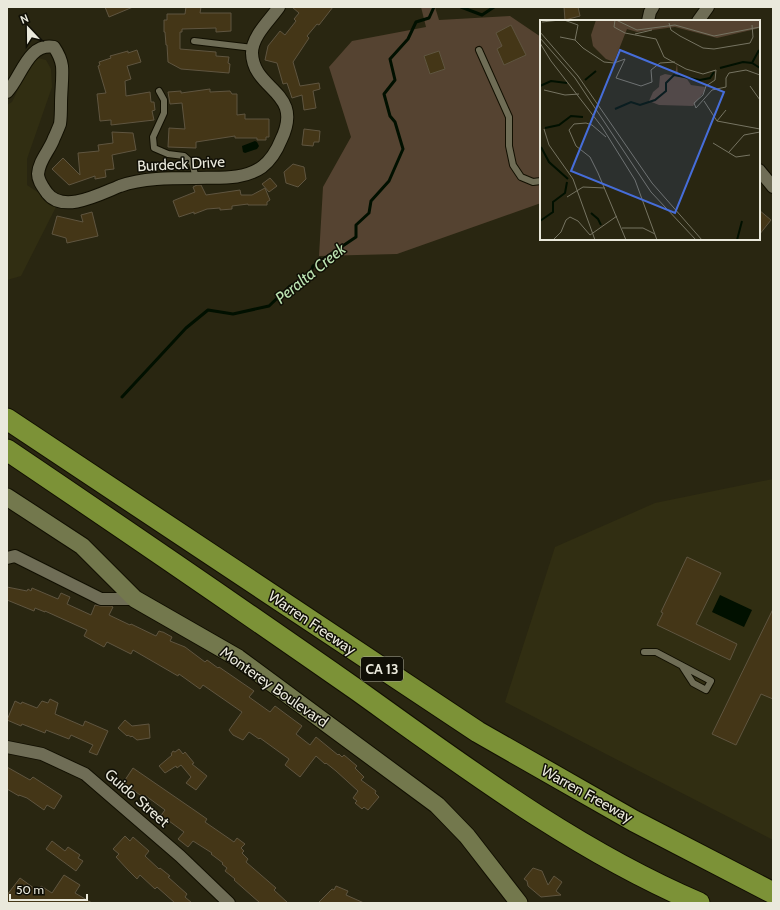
<svg xmlns="http://www.w3.org/2000/svg" width="780" height="910" viewBox="0 0 780 910" font-family="Cabin,sans-serif">
  <rect width="100%" height="100%" fill="#292611"/>
  <path fill="#312e12" d="M 38,58 L 46,60 L 51,69 L 52,87 L 27,159 L 27,185 L 57,205 L 21,276 L 7,280 L 7,105 L 12,102 L 31,63 Z
    M 773,479 L 773,840 L 505,702 L 555,547 L 655,503 Z"/>
  <path fill="#554331" d="M 421,7 L 435,7 L 439,20 L 510,16 L 541,37 L 541,203 L 397,254 L 319,256 L 323,187 L 351,137 L 329,67 L 352,41 L 426,27 Z"/>
  <path fill="#011000" d="M 255,141 L 257,142 L 259,146 L 257,149 L 245,153 L 243,152 L 242,146 Z
    M 720,595 L 752,610 L 744,627 L 712,612 Z"/>
  <g fill="none" stroke-linecap="round" stroke-linejoin="round">
    <path stroke="#011000" stroke-width="3" d="M 461,7 L 482,15 L 494,7
      M 122,397 L 186,328 L 208,310 L 233,314 L 269,306 L 290,286 L 309,277 L 313,266 L 356,237 L 356,225 L 369,213 L 371,201 L 389,181 L 403,149 L 395,122 L 390,116 L 384,94 L 395,80 L 390,59 L 408,39 L 416,22 L 429,18 L 434,7"/>
  </g>
  <path fill="#443617" stroke="#5f5540" d="M 105,7 L 133,7 L 109,17 Z
    M 186,7 L 201,7 L 200,13 L 231,13 L 231,31 L 216,32 L 216,28 L 182,29 L 182,32 L 180,32 L 180,49 L 216,52 L 216,56 L 229,57 L 228,63 L 230,64 L 229,73 L 181,69 L 168,62 L 167,45 L 166,45 L 165,32 L 164,32 L 164,20 L 167,20 L 167,14 L 185,14 Z
    M 292,7 L 333,7 L 319,25 L 317,24 L 307,36 L 309,38 L 293,62 L 300,86 L 319,83 L 320,89 L 313,91 L 316,108 L 304,110 L 302,95 L 292,98 L 287,83 L 283,84 L 277,63 L 265,60 L 268,46 L 280,31 L 285,35 L 296,21 L 294,19 L 299,13 Z
    M 564,7 L 578,7 L 580,16 L 565,20 Z
    M 511,25 L 526,55 L 504,65 L 497,49 L 502,46 L 496,33 Z
    M 137,50 L 141,62 L 127,66 L 131,79 L 125,81 L 126,96 L 150,92 L 151,102 L 154,102 L 155,110 L 152,111 L 154,120 L 111,125 L 111,120 L 100,121 L 97,94 L 106,93 L 98,66 L 100,65 L 99,62 L 111,58 L 110,56 L 128,51 L 128,53 Z
    M 439,51 L 445,69 L 430,74 L 424,56 Z
    M 210,89 L 210,92 L 230,91 L 232,94 L 237,94 L 237,115 L 245,114 L 245,119 L 269,119 L 269,137 L 266,137 L 266,140 L 257,140 L 257,138 L 235,138 L 235,136 L 196,142 L 196,148 L 168,147 L 169,128 L 185,129 L 182,103 L 170,104 L 168,92 L 181,91 L 181,93 Z
    M 304,129 L 320,131 L 319,142 L 314,142 L 313,146 L 302,145 Z
    M 112,132 L 133,133 L 136,150 L 112,155 L 114,169 L 105,170 L 106,177 L 95,179 L 95,176 L 69,185 L 52,169 L 63,158 L 80,175 L 78,153 L 99,151 L 98,145 L 113,143 Z
    M 293,164 L 304,167 L 306,179 L 298,187 L 286,183 L 284,172 Z
    M 270,178 L 277,186 L 269,192 L 262,184 Z
    M 197,185 L 201,185 L 206,195 L 240,190 L 241,195 L 252,195 L 265,188 L 270,200 L 267,202 L 267,205 L 248,205 L 248,204 L 232,206 L 232,209 L 220,210 L 220,208 L 207,209 L 194,214 L 194,212 L 179,217 L 173,201 L 175,200 L 195,192 L 193,187 Z
    M 759,210 L 771,220 L 759,235 Z
    M 92,212 L 98,236 L 67,243 L 66,238 L 52,234 L 57,216 L 83,222 L 81,215 Z
    M 687,557 L 721,573 L 696,624 L 737,644 L 730,660 L 657,625 L 663,613 L 661,612 Z
    M 7,587 L 27,591 L 28,589 L 31,591 L 32,588 L 58,599 L 61,593 L 70,597 L 67,604 L 91,615 L 95,605 L 101,606 L 111,606 L 113,607 L 109,615 L 130,625 L 131,624 L 156,636 L 159,631 L 162,632 L 163,632 L 172,637 L 170,641 L 185,647 L 205,662 L 207,660 L 218,668 L 219,667 L 254,691 L 249,697 L 270,712 L 275,706 L 302,726 L 296,734 L 310,745 L 316,737 L 338,755 L 339,754 L 342,757 L 344,755 L 357,766 L 355,768 L 364,777 L 361,780 L 376,791 L 375,793 L 379,797 L 368,810 L 364,807 L 362,809 L 355,803 L 357,801 L 353,798 L 358,791 L 336,771 L 326,763 L 325,764 L 316,756 L 300,777 L 285,765 L 289,759 L 260,738 L 259,739 L 249,732 L 243,740 L 233,735 L 229,730 L 242,712 L 203,685 L 200,689 L 179,674 L 178,676 L 133,650 L 131,654 L 107,642 L 104,647 L 84,636 L 87,630 L 45,611 L 45,612 L 35,608 L 34,611 L 7,600 Z
    M 773,609 L 773,699 L 761,694 L 736,745 L 712,734 Z
    M 50,699 L 58,703 L 55,714 L 83,726 L 85,721 L 108,731 L 97,755 L 89,752 L 93,745 L 71,735 L 69,739 L 46,730 L 45,733 L 22,724 L 21,726 L 7,720 L 15,701 L 21,704 L 22,702 L 37,708 L 42,701 L 48,703 Z
    M 125,720 L 132,726 L 149,724 L 150,738 L 137,740 L 132,736 L 131,737 L 128,735 L 127,736 L 118,728 Z
    M 179,749 L 183,754 L 185,752 L 194,763 L 192,764 L 207,776 L 196,790 L 186,783 L 191,777 L 181,765 L 177,768 L 176,766 L 165,773 L 159,766 L 172,755 L 171,754 L 173,751 L 175,752 Z
    M 7,767 L 30,780 L 33,777 L 62,796 L 54,809 L 47,805 L 44,810 L 27,798 L 19,795 L 19,796 L 7,789 Z
    M 133,768 L 197,812 L 207,819 L 205,822 L 234,842 L 237,838 L 245,844 L 241,848 L 244,851 L 242,853 L 248,859 L 246,862 L 276,888 L 274,890 L 288,903 L 260,903 L 234,880 L 235,879 L 225,871 L 227,868 L 222,864 L 223,863 L 211,854 L 212,853 L 193,841 L 188,847 L 178,839 L 184,832 L 169,821 L 167,824 L 159,818 L 165,810 L 146,796 L 144,798 L 132,789 L 130,791 L 123,786 L 124,784 L 123,783 Z
    M 125,836 L 130,841 L 133,837 L 149,851 L 145,856 L 159,869 L 160,868 L 170,876 L 168,877 L 187,894 L 185,897 L 192,903 L 175,903 L 157,887 L 155,889 L 140,875 L 137,879 L 128,870 L 116,857 L 119,854 L 113,849 Z
    M 52,841 L 65,851 L 68,847 L 80,855 L 78,858 L 83,861 L 76,871 L 46,849 Z
    M 533,868 L 542,871 L 548,885 L 554,876 L 562,882 L 556,891 L 561,895 L 541,897 L 528,886 L 527,881 L 524,879 Z
    M 64,875 L 80,885 L 75,893 L 92,903 L 7,903 L 7,895 L 20,878 L 38,891 L 41,886 L 52,893 Z
    M 336,886 L 348,891 L 346,895 L 364,903 L 318,903 L 332,889 L 334,890 Z"/>
  <g fill="none" stroke-linecap="round" stroke-linejoin="round">
    <g stroke="#110f00" stroke-width="8">
      <path id="lane" d="M 194,41 L 253,48
        M 479,50 L 509,117 L 509,146 L 513,165 L 521,177 L 533,182 L 541,181
        M 159,91 L 164,100 L 164,113 L 153,137 L 154,148 L 168,154 L 184,156 L 192,163 L 196,178
        M 644,652 L 656,652 L 711,681 L 706,690 L 693,683 L 682,666"/>
    </g>
    <g stroke="#110f00" stroke-width="14">
      <path id="street" d="M 648,21 L 650,12 L 653,7
        M 698,21 L 708,7
        M 7,92 C 21,78 28,42 54,47 C 58,53 61,59 62,66 C 63,78 61,91 61,103 C 61,110 61,117 60,124 C 58,129 56,134 54,138 C 50,150 39,160 38,174 C 38,181 43,187 47,193 C 63,214 100,194 120,186 C 142,178 170,178 195,178 C 217,177 242,181 262,167 C 271,160 277,150 281,140 C 305,91 253,91 252,53 C 252,36 270,20 279,7
        M 759,170 L 773,187
        M 7,558 L 15,556 L 101,599 L 135,599
        M 7,747 L 42,754 L 85,774 L 180,856 L 229,903"/>
    </g>
    <g stroke="#110f00" stroke-width="19">
      <path id="secondary" d="M 7,497 L 82,546 L 135,599 L 238,658 L 437,805 L 467,836 L 519,903"/>
    </g>
    <g stroke="#110f00" stroke-width="23">
      <path id="highway" d="M 7,419 L 478,732 L 634,821 L 773,893
        M 7,450 C 124,529 241,609 357,690 C 466,768 575,850 699,903"/>
    </g>
    <use href="#lane" stroke="#6f6d56" stroke-width="6"/>
    <use href="#street" stroke="#6f6d56" stroke-width="12"/>
    <use href="#secondary" stroke="#73784d" stroke-width="17"/>
    <use href="#highway" stroke="#7c9237" stroke-width="21"/>
  </g>
  <g text-anchor="middle" stroke-width="3" stroke-linejoin="round" paint-order="stroke">
    <rect fill="#100f06" stroke="#a9a89c" stroke-width="1" x="361" y="657" width="42" height="24" rx="3"/>
    <g font-size="14" font-weight="bold" fill="#eae9dc">
      <text x="382" y="674">CA 13</text>
    </g>
    <g font-size="15" fill="#eae9dc" stroke="#100f06">
      <text transform="translate(181 164) rotate(-3)" y="5">Burdeck Drive</text>
      <text transform="translate(312 623) rotate(34)" y="5">Warren Freeway</text>
      <text transform="translate(274 687) rotate(35)" y="5">Monterey Boulevard</text>
      <text transform="translate(587 794) rotate(29)" y="5">Warren Freeway</text>
      <text transform="translate(137 798) rotate(41)" y="5">Guido Street</text>
    </g>
    <g font-size="16" font-style="italic" fill="#bce4b2" stroke="#100f06">
      <text transform="translate(310 273) rotate(-39)" y="6">Peralta Creek</text>
    </g>
  </g>
  <g transform="translate(540 20)">
    <rect width="220" height="220" fill="#292611"/>
    <path d="M 56,0 L 220,0 L 220,8 L 177,18 L 135,7 L 97,12 L 87,9 L 74,42 L 66,39 L 53,26 L 51,15 ZM 137,43 L 138,56 L 147,59 L 151,65 L 165,67 L 164,72 L 153,86 L 119,85 L 109,81 L 113,72 L 119,67 L 120,56 L 125,54 L 135,56 Z" fill="#554331"/>
    <path fill="none" stroke="#011000" stroke-width="2" d="M 212,43 L 219,30M 180,48 L 203,42 L 212,43 L 220,48M 45,60 L 56,51M 0,66 L 11,61 L 27,63M 75,89 L 91,82 L 100,85 L 115,80 L 126,71 L 126,63 L 134,55 L 160,60 L 170,58 L 174,52M 5,108 L 19,105 L 31,96 L 43,97M 1,127 L 9,142 L 28,159M 51,193 L 58,199 L 61,205M 0,201 L 13,192 L 13,182 L 25,173 L 27,162M 197,220 L 202,201"/>
    <path fill="none" stroke="#767462" stroke-width="1" d="M 24,0 L 38,5 L 35,20M 75,0 L 74,7 L 85,13 L 116,19 L 124,37 L 146,49 L 163,54 L 176,50 L 175,60 L 166,66 L 163,75 L 154,83 L 156,88 L 172,70 L 186,67 L 186,58 L 189,53 L 206,50 L 220,55M 76,0 L 97,10 L 135,5 L 174,16 L 220,7M 2,2 L 20,0M 129,3 L 131,10 L 140,16 L 163,28 L 174,29 L 210,23 L 213,17 L 212,5M 0,12 L 38,56 L 112,163 L 162,220M 95,14 L 112,10M 20,17 L 35,20M 0,18 L 35,58 L 111,172 L 156,220M 35,20 L 43,28 L 64,42 L 74,43 L 85,39 L 76,58 L 101,66 L 112,62 L 111,50 L 120,43 L 135,42M 0,23 L 11,41M 11,41 L 62,107 L 95,160 L 117,220M 210,66 L 220,80M 4,70 L 25,75 L 39,74M 164,81 L 177,101 L 220,109M 177,101 L 186,90M 4,109 L 9,125 L 33,159 L 55,220M 66,117 L 52,105 L 46,103 L 34,104 L 29,110 L 36,126 L 50,137 L 58,153 L 86,220M 173,123 L 196,137 L 210,135M 189,132 L 204,115 L 220,112M 27,177 L 43,167 L 65,168M 82,208 L 103,208 L 115,214M 13,220 L 21,212 L 26,200 L 30,197 L 38,201 L 50,215 L 77,196"/>
    <path fill="#466dd9" fill-opacity="0.15" stroke="#466dd9" stroke-width="2" d="M 80,30 L 184,72 L 135,193 L 31,151 Z"/>
    <rect width="220" height="220" fill="none" stroke="#eae9dc" stroke-width="2"/>
  </g>
  <rect width="780" height="910" fill="none" stroke="#eae9dc" stroke-width="16"/>
  <g transform="translate(28 28) rotate(338)" stroke="#100f06" stroke-width="3" paint-order="stroke">
  <path d="M0-3L7 15L0 10L-7 15Z" fill="#eae9dc"/>
  <text y="-6" font-size="11" font-weight="bold" text-anchor="middle" fill="#eae9dc">N</text>
  </g>
  <path d="M10 894v6h77v-6" fill="none" stroke="#eae9dc" stroke-width="2"/>
  <text x="16" y="894" font-size="12" fill="#eae9dc" stroke="#100f06" stroke-width="3" paint-order="stroke">50 m</text>
</svg>
